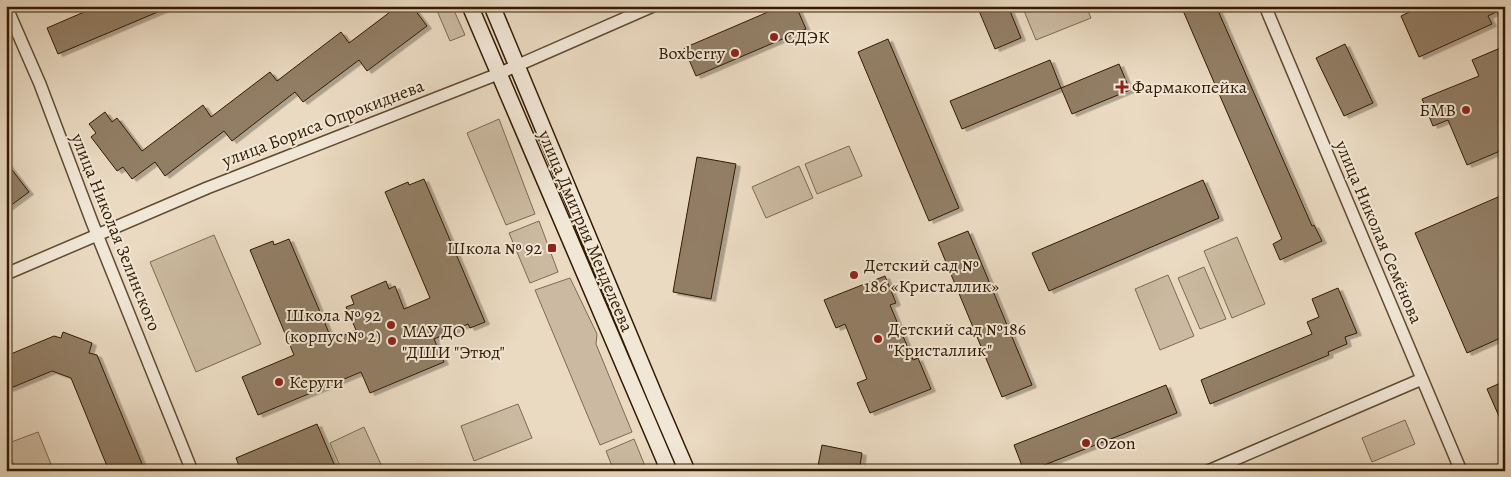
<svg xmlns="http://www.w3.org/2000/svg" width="1511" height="477" viewBox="0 0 1511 477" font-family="Alegreya,serif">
  <defs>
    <filter id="shadow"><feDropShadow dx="4.5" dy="2.5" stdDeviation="0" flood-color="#0004"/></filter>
  </defs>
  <rect width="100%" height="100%" fill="#eadac2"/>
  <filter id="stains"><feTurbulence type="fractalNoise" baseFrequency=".004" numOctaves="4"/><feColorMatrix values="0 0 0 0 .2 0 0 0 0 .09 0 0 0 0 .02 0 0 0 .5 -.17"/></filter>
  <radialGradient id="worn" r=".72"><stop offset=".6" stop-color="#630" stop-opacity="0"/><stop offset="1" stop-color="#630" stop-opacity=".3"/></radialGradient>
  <path fill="#cbbaa1" stroke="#7e6a50" d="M 435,6 L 452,6 L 465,35 L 450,41 Z
    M 1022,6 L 1086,6 L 1091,18 L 1036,40 Z
    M 499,119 L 535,214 L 506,225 L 467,133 Z
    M 849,146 L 862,176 L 817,194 L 805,164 Z
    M 799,166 L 813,198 L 766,218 L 752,187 Z
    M 539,221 L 558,272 L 530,283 L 509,233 Z
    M 214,235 L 261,344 L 196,372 L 150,262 Z
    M 1237,237 L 1265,304 L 1232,318 L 1204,251 Z
    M 1204,267 L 1226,319 L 1200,329 L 1178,278 Z
    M 1168,275 L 1194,336 L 1160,350 L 1135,289 Z
    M 570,278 L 597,334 L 596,344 L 632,432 L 600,445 L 535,290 Z
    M 518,404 L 532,438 L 474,461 L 461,426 Z
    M 1405,420 L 1415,444 L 1372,462 L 1362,438 Z
    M 364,427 L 384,471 L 342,471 L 330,443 Z
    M 38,432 L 53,469 L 50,471 L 16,471 L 6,444 Z
    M 634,439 L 647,471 L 614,471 L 606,451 Z"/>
  <path fill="#927e65" stroke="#321b00" filter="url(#shadow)" d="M 98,6 L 172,6 L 58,54 L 47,28 Z
    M 398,6 L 412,6 L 427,26 L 367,71 L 359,60 L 303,102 L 295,92 L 232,141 L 224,131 L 165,176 L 155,162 L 132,179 L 123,167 L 117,171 L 91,137 L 96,133 L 89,124 L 105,112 L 112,122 L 117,118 L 142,151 L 203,105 L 211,117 L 270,72 L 277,81 L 341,32 L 349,43 Z
    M 782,6 L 796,6 L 806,29 L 696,76 L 684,48 Z
    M 977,6 L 1008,6 L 1021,38 L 995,49 Z
    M 1181,6 L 1216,6 L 1312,226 L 1314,225 L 1322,241 L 1280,260 L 1273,244 L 1282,239 Z
    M 1422,6 L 1505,6 L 1505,8 L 1488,16 L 1492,24 L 1419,57 L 1401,16 Z
    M 888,39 L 959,208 L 929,221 L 858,52 Z
    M 1345,44 L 1373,103 L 1344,116 L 1316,58 Z
    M 1505,46 L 1505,149 L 1467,165 L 1448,120 L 1433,126 L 1422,99 L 1479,76 L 1472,60 Z
    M 1050,60 L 1061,88 L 962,129 L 950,101 Z
    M 1119,64 L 1130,90 L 1072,114 L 1061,88 Z
    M 697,157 L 736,164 L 711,299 L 673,292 Z
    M 6,162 L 29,192 L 6,209 Z
    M 424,179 L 485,322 L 470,328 L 468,324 L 434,339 L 444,362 L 370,393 L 361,372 L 258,415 L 242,377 L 294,355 L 250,250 L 273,241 L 274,245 L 289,239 L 332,340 L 356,330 L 346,307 L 354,304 L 351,296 L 386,281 L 389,289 L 395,286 L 404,309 L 430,298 L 385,192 L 408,182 L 409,185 Z
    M 1203,180 L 1219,218 L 1049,291 L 1032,253 Z
    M 1505,194 L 1505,336 L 1467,353 L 1415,233 Z
    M 968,231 L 1032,385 L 1002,397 L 938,243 Z
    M 885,276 L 896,303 L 890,305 L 913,360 L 918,358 L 931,389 L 870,413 L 857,383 L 867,379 L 845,324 L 836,328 L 824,300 Z
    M 1338,288 L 1357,333 L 1345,337 L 1347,344 L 1328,352 L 1329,355 L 1210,404 L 1201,380 L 1312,334 L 1307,322 L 1319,317 L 1312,299 Z
    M 63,332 L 92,343 L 89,353 L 97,355 L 145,471 L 109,471 L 71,378 L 52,371 L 6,390 L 6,356 L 54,336 L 61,338 Z
    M 1505,381 L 1505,430 L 1487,389 Z
    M 1166,385 L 1177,413 L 1029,471 L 1024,471 L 1014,445 Z
    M 317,424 L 337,471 L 241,471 L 236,458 Z
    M 822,445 L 862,453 L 859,471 L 817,471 Z"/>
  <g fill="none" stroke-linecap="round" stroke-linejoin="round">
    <g stroke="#604b30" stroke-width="14">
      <path id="street" d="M 6,6 L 40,84 L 92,222 L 192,471
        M 1265,6 L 1461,471
        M 6,274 L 207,188 L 498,74 L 653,6
        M 1208,471 L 1422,379"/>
    </g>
    <g stroke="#321b00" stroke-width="18">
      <path id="secondary" d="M 470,6 L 669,471
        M 492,6 L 656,399 L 687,471"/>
    </g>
    <use href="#street" stroke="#f1e7d7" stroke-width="11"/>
    <use href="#secondary" stroke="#f1e7d7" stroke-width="15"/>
  </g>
  <g fill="#8f2418" stroke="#f1e7d7" stroke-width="2">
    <circle cx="774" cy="37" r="5"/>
    <circle cx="735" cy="53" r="5"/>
    <path d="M1119.5 79.5h5v5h5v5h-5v5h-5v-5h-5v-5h5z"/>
    <circle cx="1466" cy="110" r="5"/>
    <rect x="547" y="243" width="10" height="10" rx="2.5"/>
    <circle cx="854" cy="275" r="5"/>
    <circle cx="391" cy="325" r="5"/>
    <circle cx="878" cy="339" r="5"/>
    <circle cx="392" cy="341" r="5"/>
    <circle cx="279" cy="382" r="5"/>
    <circle cx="1086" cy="443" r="5"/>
  </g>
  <g text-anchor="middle" stroke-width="4" stroke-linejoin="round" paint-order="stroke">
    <g font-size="18" fill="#321b00" stroke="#f1e7d7" text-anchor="start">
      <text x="784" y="43">СДЭК</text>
      <text x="725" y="59" text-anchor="end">Boxberry</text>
      <text x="1132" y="93">Фармакопейка</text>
      <text x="1456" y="116" text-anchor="end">БМВ</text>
      <text x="542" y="254" text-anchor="end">Школа № 92</text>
      <text x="864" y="271">Детский сад №<tspan x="864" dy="21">186 «Кристаллик»</tspan></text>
      <text x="381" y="321" text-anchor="end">Школа № 92<tspan x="381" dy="21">(корпус № 2)</tspan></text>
      <text x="888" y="335">Детский сад №186<tspan x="888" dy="21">"Кристаллик"</tspan></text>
      <text x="402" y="337">МАУ ДО<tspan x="402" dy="21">"ДШИ "Этюд"</tspan></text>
      <text x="289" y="388">Керуги</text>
      <text x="1096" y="449">Ozon</text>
    </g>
    <g font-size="18" fill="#321b00" stroke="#f1e7d7">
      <text transform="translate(323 123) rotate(-21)" y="6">улица Бориса Опрокиднева</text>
      <text transform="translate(586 231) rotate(67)" y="6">улица Дмитрия Менделеева</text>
      <text transform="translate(116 232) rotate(68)" y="6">улица Николая Зелинского</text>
      <text transform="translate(1379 232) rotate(67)" y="6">улица Николая Семёнова</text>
    </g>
  </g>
  <rect width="1511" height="477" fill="none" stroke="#eadac2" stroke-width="25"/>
  <rect x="8" y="8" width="1496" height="462" fill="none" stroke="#321b00" stroke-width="2.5"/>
  <rect x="12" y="12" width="1486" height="452" fill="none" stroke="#321b00"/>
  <rect width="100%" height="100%" filter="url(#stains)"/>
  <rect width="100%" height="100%" fill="url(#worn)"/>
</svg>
